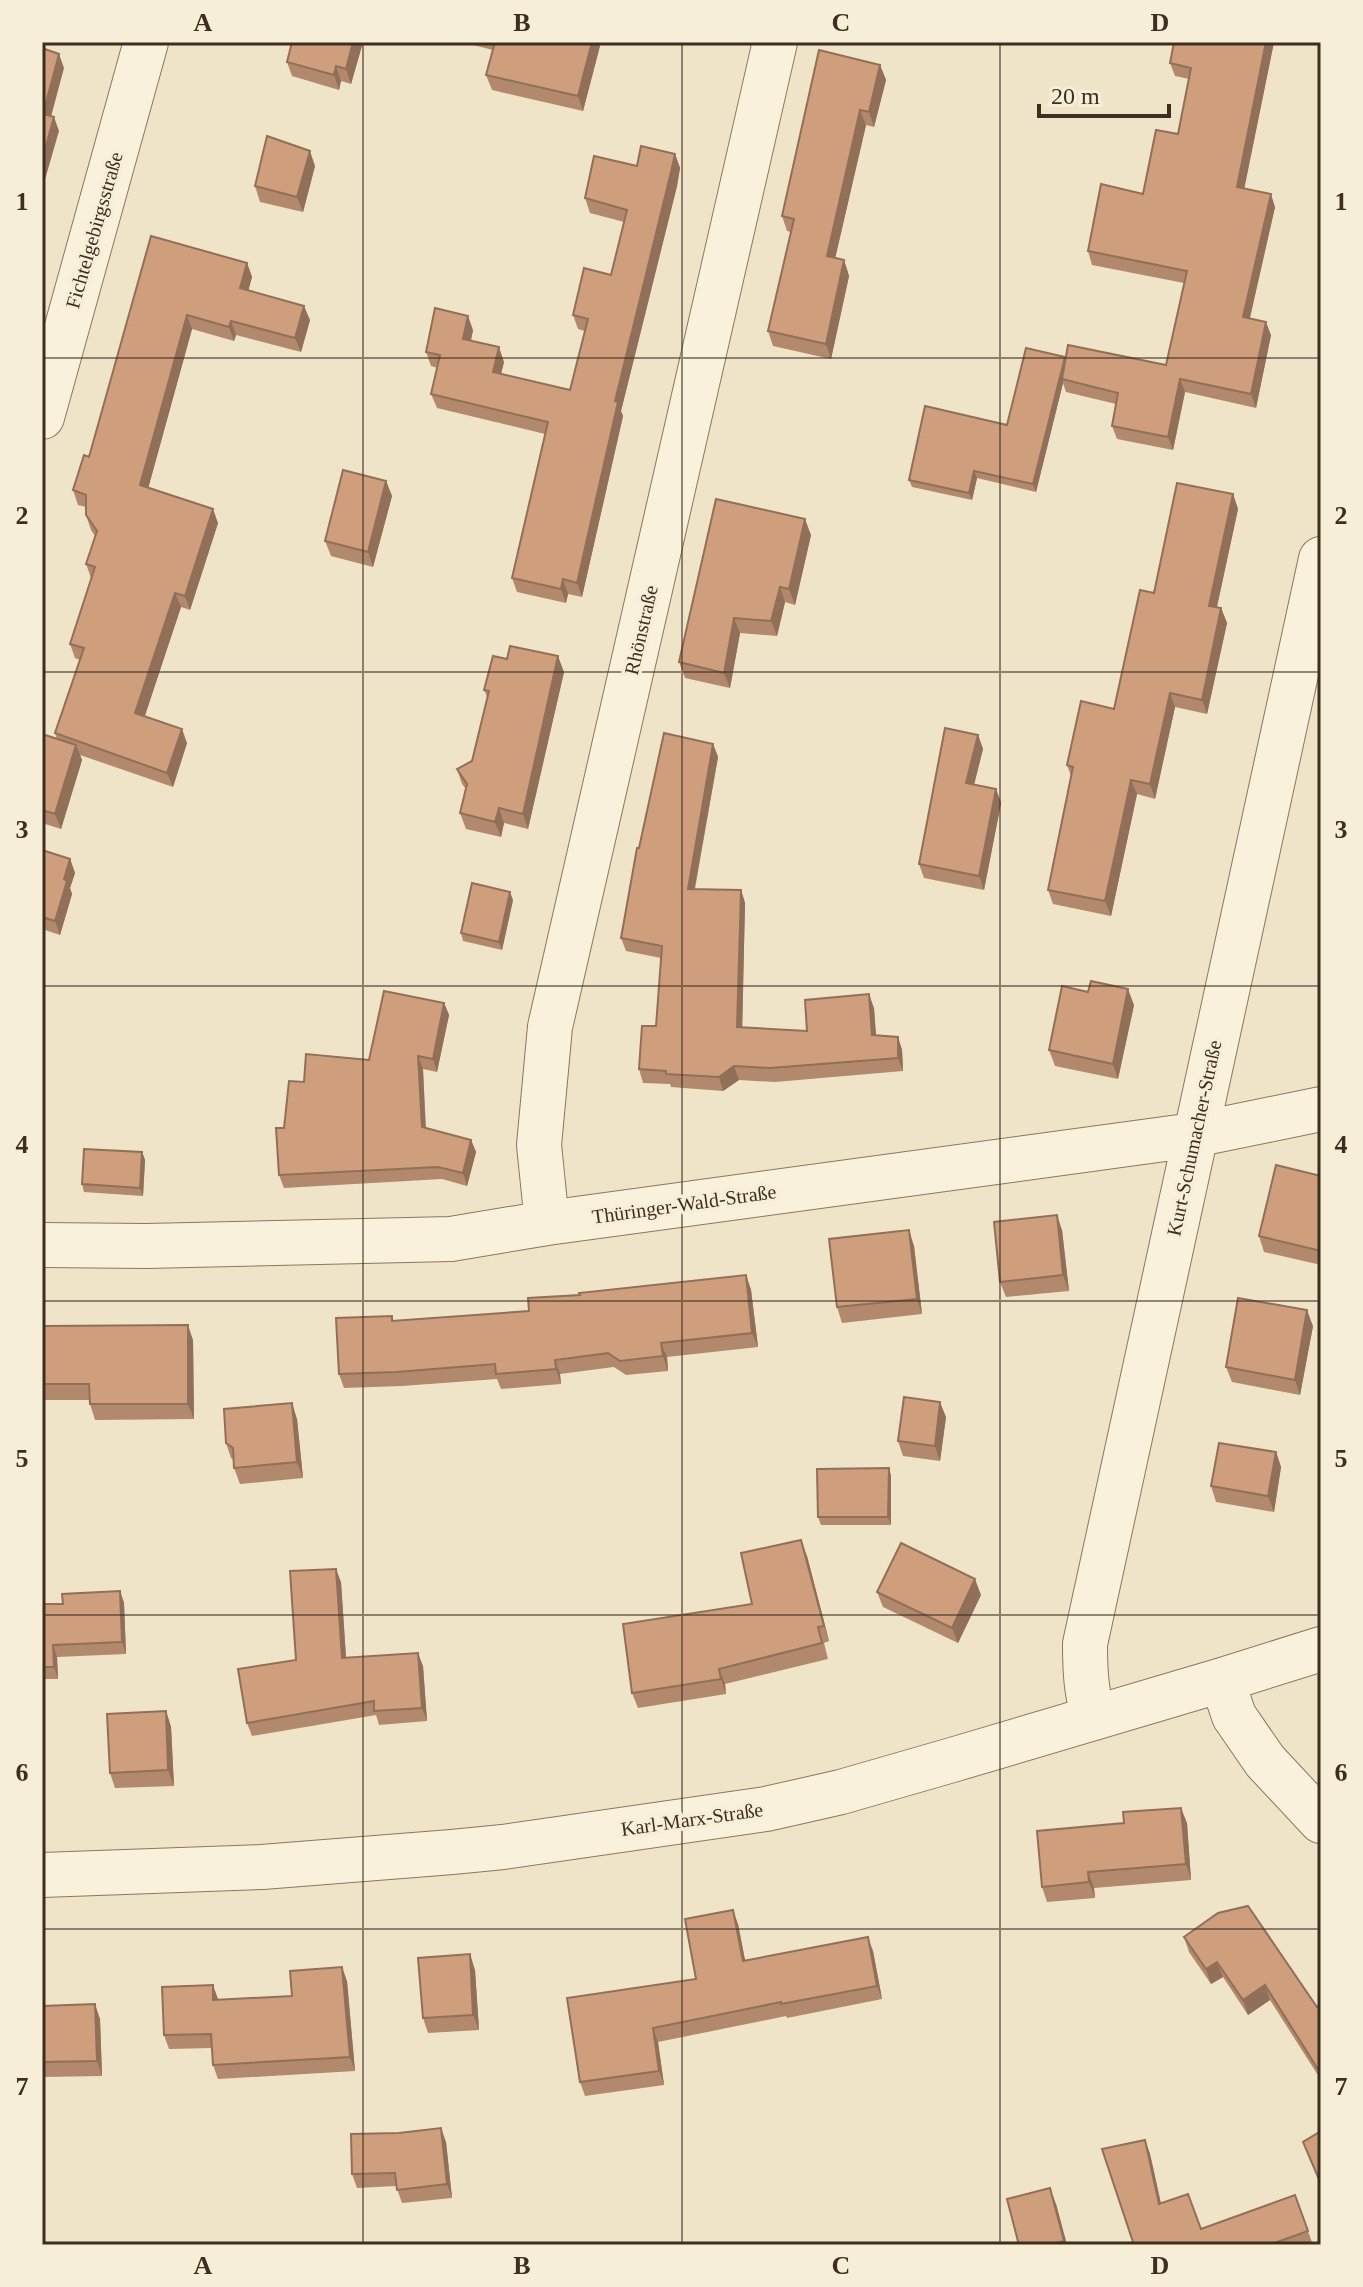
<svg xmlns="http://www.w3.org/2000/svg" width="1363" height="2287" viewBox="0 0 1363 2287" font-family="'Times New Roman',serif">
  <rect width="100%" height="100%" fill="#f0e4c8"/>
  <g fill="none" stroke-linecap="round" stroke-linejoin="round">
    <g stroke="#8d765c" stroke-width="46">
      <path id="street" d="M 42,417 L 146,42
        M 547,1223 L 539,1145 L 550,1027 L 775,42
        M 42,1245 L 146,1246 L 451,1239 L 547,1223 L 1194,1135 L 1321,1109
        M 1222,1680 L 1234,1716 L 1265,1761 L 1321,1821
        M 1094,1718 C 1086,1693 1085,1670 1085,1644 L 1321,559
        M 42,1875 L 262,1867 L 452,1852 L 503,1847 L 766,1809 L 841,1792 L 952,1760 L 1222,1680 L 1321,1649"/>
    </g>
    <use href="#street" stroke="#faf1dc" stroke-width="44"/>
  </g>
  <path fill="#b2896c" d="M 292,42 L 363,42 L 351,84 L 341,81 L 339,90 L 292,76 L 287,62 Z
    M 468,42 L 601,42 L 583,111 L 492,90 L 486,75 L 493,50 L 469,44 Z
    M 1274,42 L 1244,188 L 1275,207 L 1250,318 L 1271,335 L 1256,408 L 1185,392 L 1173,450 L 1117,439 L 1112,426 L 1116,404 L 1066,392 L 1063,383 L 1036,492 L 977,478 L 972,500 L 912,487 L 909,480 L 1007,425 L 1065,357 L 1166,365 L 1184,283 L 1092,265 L 1088,251 L 1143,194 L 1178,134 L 1189,79 L 1175,76 L 1170,63 Z
    M 880,65 L 886,80 L 874,127 L 866,125 L 835,258 L 844,260 L 849,276 L 831,359 L 773,346 L 768,331 L 791,232 L 787,231 L 782,216 Z
    M 675,154 L 680,168 L 677,186 L 621,411 L 623,416 L 582,597 L 568,594 L 566,603 L 517,592 L 512,578 L 545,434 L 437,408 L 431,394 L 438,368 L 431,366 L 426,352 L 473,330 L 471,341 L 504,362 L 501,374 L 570,390 L 585,331 L 578,329 L 573,315 L 611,275 L 624,222 L 590,213 L 585,198 L 637,166 Z
    M 315,166 L 303,212 L 260,202 L 255,186 Z
    M 151,236 L 247,263 L 252,277 L 248,291 L 310,320 L 301,352 L 236,335 L 234,341 L 192,329 L 148,488 L 218,523 L 190,610 L 181,607 L 144,716 L 187,743 L 173,787 L 80,755 L 82,760 L 61,829 L 42,823 L 42,734 L 57,739 L 55,733 L 80,660 L 75,658 L 70,644 L 91,578 L 86,564 L 95,536 L 91,530 L 86,515 L 86,507 L 78,505 L 73,490 L 89,457 Z
    M 386,481 L 392,496 L 373,567 L 331,556 L 325,541 Z
    M 1233,494 L 1238,509 L 1217,607 L 1221,608 L 1227,623 L 1207,714 L 1175,707 L 1155,799 L 1137,794 L 1111,916 L 1053,904 L 1048,890 L 1071,776 L 1067,765 L 1114,709 L 1154,593 Z
    M 811,535 L 795,605 L 785,602 L 777,636 L 740,633 L 730,688 L 685,678 L 679,662 Z
    M 564,672 L 528,829 L 504,823 L 501,837 L 466,829 L 460,813 L 466,789 L 462,784 L 457,769 L 472,761 L 488,699 L 484,690 Z
    M 978,735 L 983,749 L 974,784 L 996,789 L 1001,803 L 984,890 L 924,878 L 919,864 Z
    M 713,744 L 718,757 L 695,889 L 741,890 L 745,903 L 742,1027 L 807,1031 L 874,1008 L 876,1036 L 898,1037 L 902,1050 L 903,1071 L 775,1082 L 739,1080 L 723,1091 L 671,1087 L 670,1084 L 643,1083 L 639,1069 L 656,1026 L 661,958 L 626,951 L 621,938 L 639,848 Z
    M 42,850 L 70,859 L 75,873 L 70,888 L 72,894 L 60,935 L 42,929 Z
    M 513,900 L 502,950 L 463,941 L 461,933 Z
    M 444,1003 L 449,1015 L 437,1072 L 423,1069 L 426,1128 L 471,1140 L 476,1152 L 467,1186 L 442,1179 L 284,1188 L 279,1175 L 284,1128 Z
    M 1134,1005 L 1118,1079 L 1055,1066 L 1049,1050 Z
    M 142,1152 L 145,1160 L 143,1196 L 84,1192 L 82,1184 Z
    M 1321,1176 L 1321,1265 L 1264,1252 L 1259,1236 Z
    M 1062,1230 L 1069,1291 L 1006,1297 L 1000,1282 Z
    M 914,1246 L 922,1314 L 842,1323 L 837,1307 Z
    M 746,1275 L 751,1290 L 758,1347 L 667,1357 L 668,1371 L 626,1375 L 614,1367 L 560,1374 L 561,1384 L 501,1389 L 497,1379 L 402,1386 L 344,1388 L 339,1374 L 394,1321 L 529,1311 L 580,1295 Z
    M 42,1326 L 193,1340 L 194,1419 L 95,1420 L 90,1404 L 90,1400 L 42,1400 Z
    M 1313,1326 L 1300,1395 L 1232,1382 L 1226,1367 Z
    M 946,1417 L 940,1461 L 903,1456 L 898,1441 Z
    M 297,1419 L 303,1478 L 240,1484 L 234,1468 L 234,1460 L 231,1458 L 226,1443 Z
    M 1276,1452 L 1281,1467 L 1274,1512 L 1216,1502 L 1211,1486 Z
    M 889,1468 L 891,1476 L 891,1525 L 821,1525 L 818,1517 Z
    M 807,1556 L 829,1641 L 824,1643 L 828,1659 L 725,1684 L 726,1694 L 638,1708 L 632,1693 L 752,1604 Z
    M 341,1582 L 346,1658 L 423,1666 L 427,1721 L 379,1725 L 376,1715 L 252,1736 L 247,1723 L 296,1660 Z
    M 120,1591 L 124,1603 L 126,1654 L 57,1657 L 58,1679 L 42,1679 L 42,1604 L 63,1604 Z
    M 877,1592 L 981,1595 L 958,1643 L 883,1607 Z
    M 166,1711 L 171,1727 L 174,1786 L 115,1788 L 110,1773 Z
    M 1187,1823 L 1191,1880 L 1094,1888 L 1095,1898 L 1047,1902 L 1042,1887 Z
    M 738,1924 L 745,1961 L 873,1951 L 882,1999 L 787,2018 L 786,2016 L 658,2042 L 664,2085 L 585,2096 L 580,2082 L 696,1979 Z
    M 1184,1937 L 1317,2007 L 1321,2004 L 1321,2080 L 1270,2000 L 1248,2015 L 1223,1977 L 1211,1984 L 1189,1952 Z
    M 475,1970 L 479,2030 L 428,2033 L 423,2018 Z
    M 347,1981 L 355,2071 L 218,2079 L 213,2065 L 212,2048 L 169,2049 L 164,2035 L 218,2000 L 292,1996 Z
    M 42,2006 L 100,2019 L 102,2076 L 42,2077 Z
    M 1321,2131 L 1321,2187 L 1303,2142 Z
    M 1145,2140 L 1150,2154 L 1161,2203 L 1201,2229 L 1295,2195 L 1313,2245 L 1134,2245 Z
    M 446,2142 L 452,2198 L 402,2203 L 396,2186 L 357,2188 L 352,2174 Z
    M 1056,2204 L 1067,2245 L 1019,2245 Z"/>
  <path fill="#916f58" d="M 353,42 L 363,42 L 351,84 L 346,69 Z
    M 592,42 L 601,42 L 583,111 L 578,96 Z
    M 1266,42 L 1274,42 L 1242,200 L 1237,187 Z
    M 59,54 L 64,68 L 48,128 L 43,114 Z
    M 880,65 L 886,80 L 874,127 L 869,112 Z
    M 336,66 L 341,81 L 339,90 L 334,75 Z
    M 860,110 L 866,125 L 832,272 L 827,256 Z
    M 54,117 L 59,131 L 42,190 L 42,160 Z
    M 310,151 L 315,166 L 303,212 L 297,197 Z
    M 675,154 L 680,168 L 677,186 L 621,411 L 623,416 L 582,597 L 577,583 L 615,401 Z
    M 1271,194 L 1275,207 L 1247,330 L 1243,317 Z
    M 844,260 L 849,276 L 831,359 L 826,344 Z
    M 247,263 L 252,277 L 245,303 L 240,288 Z
    M 304,306 L 310,320 L 301,352 L 295,338 Z
    M 187,315 L 192,329 L 145,500 L 140,485 Z
    M 468,316 L 473,330 L 468,353 L 463,339 Z
    M 231,321 L 236,335 L 234,341 L 229,327 Z
    M 1266,322 L 1271,335 L 1256,408 L 1251,394 Z
    M 499,347 L 504,362 L 498,386 L 493,372 Z
    M 1065,357 L 1062,379 L 1063,383 L 1036,492 L 1033,484 Z
    M 1180,379 L 1185,392 L 1173,450 L 1168,437 Z
    M 974,471 L 977,478 L 972,500 L 969,493 Z
    M 386,481 L 392,496 L 373,567 L 368,552 Z
    M 1233,494 L 1238,509 L 1214,620 L 1209,606 Z
    M 213,509 L 218,523 L 190,610 L 185,596 Z
    M 805,519 L 811,535 L 795,605 L 789,589 Z
    M 563,579 L 568,594 L 566,603 L 561,589 Z
    M 780,587 L 785,602 L 777,636 L 771,621 Z
    M 175,593 L 181,607 L 141,728 L 135,713 Z
    M 1221,608 L 1227,623 L 1207,714 L 1202,700 Z
    M 734,618 L 740,633 L 730,688 L 724,673 Z
    M 558,656 L 564,672 L 528,829 L 523,814 Z
    M 1170,693 L 1175,707 L 1155,799 L 1150,784 Z
    M 182,729 L 187,743 L 173,787 L 167,773 Z
    M 978,735 L 983,749 L 971,797 L 966,783 Z
    M 713,744 L 718,757 L 692,902 L 688,889 Z
    M 76,745 L 82,760 L 61,829 L 55,814 Z
    M 1131,780 L 1137,794 L 1111,916 L 1105,901 Z
    M 996,789 L 1001,803 L 984,890 L 979,876 Z
    M 499,808 L 504,823 L 501,837 L 495,822 Z
    M 70,859 L 75,873 L 70,888 L 72,894 L 60,935 L 55,921 L 64,879 Z
    M 741,890 L 745,903 L 742,1040 L 737,1027 Z
    M 510,892 L 513,900 L 502,950 L 499,942 Z
    M 1128,989 L 1134,1005 L 1118,1079 L 1113,1064 Z
    M 869,994 L 874,1008 L 877,1049 L 872,1035 Z
    M 444,1003 L 449,1015 L 437,1072 L 433,1059 Z
    M 898,1037 L 902,1050 L 903,1071 L 898,1058 Z
    M 418,1056 L 423,1069 L 426,1140 L 422,1127 Z
    M 734,1066 L 739,1080 L 723,1091 L 719,1077 Z
    M 471,1140 L 476,1152 L 467,1186 L 463,1173 Z
    M 142,1152 L 145,1160 L 143,1196 L 140,1188 Z
    M 1057,1215 L 1062,1230 L 1069,1291 L 1063,1275 Z
    M 909,1230 L 914,1246 L 922,1314 L 917,1299 Z
    M 746,1275 L 751,1290 L 758,1347 L 752,1333 Z
    M 1307,1310 L 1313,1326 L 1300,1395 L 1295,1380 Z
    M 188,1325 L 193,1340 L 194,1419 L 188,1404 Z
    M 661,1343 L 667,1357 L 668,1371 L 663,1356 Z
    M 555,1360 L 560,1374 L 561,1384 L 556,1369 Z
    M 940,1402 L 946,1417 L 940,1461 L 935,1446 Z
    M 292,1403 L 297,1419 L 303,1478 L 297,1462 Z
    M 1276,1452 L 1281,1467 L 1274,1512 L 1268,1496 Z
    M 889,1468 L 891,1476 L 891,1525 L 888,1517 Z
    M 801,1540 L 807,1556 L 829,1641 L 824,1626 Z
    M 336,1569 L 341,1582 L 347,1672 L 342,1658 Z
    M 975,1579 L 981,1595 L 958,1643 L 952,1628 Z
    M 120,1591 L 124,1603 L 126,1654 L 122,1642 Z
    M 53,1645 L 57,1657 L 58,1679 L 54,1667 Z
    M 418,1653 L 423,1666 L 427,1721 L 422,1708 Z
    M 719,1669 L 725,1684 L 726,1694 L 721,1679 Z
    M 166,1711 L 171,1727 L 174,1786 L 168,1770 Z
    M 1181,1808 L 1187,1823 L 1191,1880 L 1186,1864 Z
    M 1088,1872 L 1094,1888 L 1095,1898 L 1089,1882 Z
    M 733,1910 L 738,1924 L 748,1975 L 743,1961 Z
    M 868,1937 L 873,1951 L 882,1999 L 877,1986 Z
    M 470,1954 L 475,1970 L 479,2030 L 473,2015 Z
    M 1217,1962 L 1223,1977 L 1211,1984 L 1206,1969 Z
    M 342,1967 L 347,1981 L 355,2071 L 350,2057 Z
    M 213,1985 L 218,1999 L 218,2014 L 213,2000 Z
    M 1265,1985 L 1270,2000 L 1248,2015 L 1243,2000 Z
    M 95,2004 L 100,2019 L 102,2076 L 97,2061 Z
    M 653,2028 L 658,2042 L 664,2085 L 659,2071 Z
    M 441,2128 L 446,2142 L 452,2198 L 447,2184 Z
    M 1145,2140 L 1150,2154 L 1164,2218 L 1159,2204 Z
    M 1050,2188 L 1056,2204 L 1067,2245 L 1064,2241 Z"/>
  <path fill="#cf9f7d" stroke="#916f58" stroke-width="2" d="M 292,42 L 353,42 L 346,69 L 336,66 L 334,75 L 287,62 Z
    M 495,42 L 592,42 L 578,96 L 486,75 Z
    M 1174,42 L 1266,42 L 1237,187 L 1271,194 L 1243,317 L 1266,322 L 1251,394 L 1180,379 L 1168,437 L 1112,426 L 1118,393 L 1062,379 L 1068,345 L 1166,365 L 1187,271 L 1088,251 L 1101,184 L 1143,194 L 1156,130 L 1178,134 L 1191,68 L 1170,63 Z
    M 42,48 L 59,54 L 43,114 L 54,117 L 42,160 Z
    M 819,50 L 880,65 L 869,112 L 860,110 L 827,256 L 844,260 L 826,344 L 768,331 L 794,219 L 782,216 Z
    M 267,136 L 310,151 L 297,197 L 255,186 Z
    M 641,146 L 675,154 L 671,172 L 615,401 L 618,402 L 577,583 L 563,579 L 561,589 L 512,578 L 548,422 L 431,394 L 440,355 L 426,352 L 435,308 L 468,316 L 463,339 L 499,347 L 493,372 L 570,390 L 588,319 L 573,315 L 584,268 L 611,275 L 627,210 L 585,198 L 594,156 L 637,166 Z
    M 151,236 L 247,263 L 240,288 L 304,306 L 295,338 L 231,321 L 229,327 L 187,315 L 140,485 L 213,509 L 185,596 L 175,593 L 135,713 L 182,729 L 167,773 L 55,733 L 84,648 L 70,644 L 95,567 L 86,564 L 97,531 L 86,515 L 86,495 L 73,490 L 84,455 L 89,457 Z
    M 1026,348 L 1065,357 L 1033,484 L 974,471 L 969,493 L 909,480 L 925,406 L 1007,425 Z
    M 343,470 L 386,481 L 368,552 L 325,541 Z
    M 1177,483 L 1233,494 L 1209,606 L 1221,608 L 1202,700 L 1170,693 L 1150,784 L 1131,780 L 1105,901 L 1048,890 L 1073,767 L 1067,765 L 1081,701 L 1114,709 L 1140,590 L 1154,593 Z
    M 716,499 L 805,519 L 789,589 L 780,587 L 771,621 L 734,618 L 724,673 L 679,662 Z
    M 510,646 L 558,656 L 523,814 L 499,808 L 495,822 L 460,813 L 467,784 L 457,769 L 472,761 L 489,691 L 484,690 L 493,656 L 507,659 Z
    M 945,728 L 978,735 L 966,783 L 996,789 L 979,876 L 919,864 Z
    M 664,733 L 713,744 L 688,889 L 741,890 L 737,1027 L 807,1031 L 805,1000 L 869,994 L 872,1035 L 898,1037 L 898,1058 L 770,1068 L 734,1066 L 719,1077 L 666,1074 L 666,1071 L 639,1069 L 642,1026 L 656,1026 L 662,946 L 621,938 L 637,848 L 639,848 Z
    M 42,734 L 76,745 L 55,814 L 42,810 Z
    M 42,850 L 70,859 L 64,879 L 67,881 L 55,921 L 42,917 Z
    M 472,883 L 510,892 L 499,942 L 461,933 Z
    M 1091,981 L 1128,989 L 1113,1064 L 1049,1050 L 1062,986 L 1088,992 Z
    M 384,991 L 444,1003 L 433,1059 L 418,1056 L 422,1127 L 471,1140 L 463,1173 L 438,1167 L 279,1175 L 276,1128 L 284,1128 L 289,1081 L 304,1082 L 306,1054 L 369,1060 Z
    M 84,1149 L 142,1152 L 140,1188 L 82,1184 Z
    M 1276,1165 L 1321,1176 L 1321,1251 L 1259,1236 Z
    M 1057,1215 L 1063,1275 L 1000,1282 L 994,1222 Z
    M 909,1230 L 917,1299 L 837,1307 L 829,1239 Z
    M 746,1275 L 752,1333 L 661,1343 L 663,1356 L 620,1361 L 608,1353 L 555,1360 L 556,1369 L 496,1374 L 495,1364 L 396,1372 L 339,1374 L 336,1318 L 392,1316 L 392,1321 L 529,1311 L 528,1298 L 580,1295 L 579,1293 Z
    M 1238,1298 L 1307,1310 L 1295,1380 L 1226,1367 Z
    M 188,1325 L 188,1404 L 90,1404 L 89,1384 L 42,1384 L 42,1326 Z
    M 904,1397 L 940,1402 L 935,1446 L 898,1441 Z
    M 292,1403 L 297,1462 L 234,1468 L 233,1448 L 226,1443 L 224,1409 Z
    M 1219,1443 L 1276,1452 L 1268,1496 L 1211,1486 Z
    M 889,1468 L 888,1517 L 818,1517 L 817,1469 Z
    M 801,1540 L 824,1626 L 818,1627 L 822,1643 L 719,1669 L 721,1679 L 632,1693 L 623,1624 L 752,1604 L 741,1553 Z
    M 901,1543 L 975,1579 L 952,1628 L 877,1592 Z
    M 336,1569 L 342,1658 L 418,1653 L 422,1708 L 374,1711 L 374,1701 L 247,1723 L 238,1669 L 296,1660 L 290,1571 Z
    M 120,1591 L 122,1642 L 53,1645 L 54,1667 L 42,1667 L 42,1604 L 63,1604 L 62,1594 Z
    M 166,1711 L 168,1770 L 110,1773 L 107,1714 Z
    M 1181,1808 L 1186,1864 L 1088,1872 L 1089,1882 L 1042,1887 L 1037,1831 L 1124,1823 L 1123,1812 Z
    M 1248,1906 L 1317,2007 L 1321,2004 L 1321,2074 L 1265,1985 L 1243,2000 L 1217,1962 L 1206,1969 L 1184,1937 L 1218,1913 Z
    M 733,1910 L 743,1961 L 868,1937 L 877,1986 L 781,2004 L 781,2002 L 653,2028 L 659,2071 L 580,2082 L 567,1998 L 696,1979 L 685,1919 Z
    M 470,1954 L 473,2015 L 423,2018 L 418,1958 Z
    M 342,1967 L 350,2057 L 213,2065 L 211,2034 L 164,2035 L 162,1987 L 213,1985 L 213,2000 L 292,1996 L 290,1971 Z
    M 95,2004 L 97,2061 L 42,2062 L 42,2006 Z
    M 441,2128 L 447,2184 L 397,2190 L 395,2173 L 352,2174 L 351,2134 L 399,2133 Z
    M 1321,2131 L 1321,2174 L 1318,2177 L 1303,2142 Z
    M 1145,2140 L 1159,2204 L 1188,2194 L 1201,2229 L 1295,2195 L 1308,2231 L 1269,2245 L 1134,2245 L 1102,2149 Z
    M 1050,2188 L 1064,2241 L 1048,2245 L 1019,2245 L 1007,2199 Z"/>
  <path fill="none" stroke="#3d2e20" stroke-width="2" stroke-opacity="0.55" d="M 363,42 L 363,2245M 682,42 L 682,2245M 1000,42 L 1000,2245M 42,358 L 1321,358M 42,672 L 1321,672M 42,986 L 1321,986M 42,1301 L 1321,1301M 42,1615 L 1321,1615M 42,1929 L 1321,1929"/>
  <g text-anchor="middle" stroke-width="7" stroke-linejoin="round" paint-order="stroke">
    <g font-size="20" fill="#3d2e20" stroke="#f7eed8">
      <text transform="translate(94 230) rotate(-74)" y="7">Fichtelgebirgsstraße</text>
      <text transform="translate(641 630) rotate(-77)" y="7">Rhönstraße</text>
      <text transform="translate(1194 1138) rotate(-78)" y="7">Kurt-Schumacher-Straße</text>
      <text transform="translate(684 1204) rotate(-8)" y="7">Thüringer-Wald-Straße</text>
      <text transform="translate(692 1819) rotate(-8)" y="7">Karl-Marx-Straße</text>
    </g>
  </g>
  <rect width="1363" height="2287" fill="none" stroke="#f7eed8" stroke-width="88"/>
  <path d="M1039 104v12h130v-12" fill="none" stroke="#3d2e20" stroke-width="4"/>
  <text x="1051" y="104" font-size="24" fill="#3d2e20" stroke="#f7eed8" stroke-width="6" paint-order="stroke">20 m</text>
  <rect x="44" y="44" width="1275" height="2199" fill="none" stroke="#3d2e20" stroke-width="3"/>
  <g font-size="26" text-anchor="middle" font-weight="bold" fill="#3d2e20">
    <text x="203" y="31">A</text>
    <text x="522" y="31">B</text>
    <text x="841" y="31">C</text>
    <text x="1160" y="31">D</text>
    <text x="22" y="210">1</text>
    <text x="1341" y="210">1</text>
    <text x="22" y="524">2</text>
    <text x="1341" y="524">2</text>
    <text x="22" y="838">3</text>
    <text x="1341" y="838">3</text>
    <text x="22" y="1153">4</text>
    <text x="1341" y="1153">4</text>
    <text x="22" y="1467">5</text>
    <text x="1341" y="1467">5</text>
    <text x="22" y="1781">6</text>
    <text x="1341" y="1781">6</text>
    <text x="22" y="2095">7</text>
    <text x="1341" y="2095">7</text>
    <text x="203" y="2274">A</text>
    <text x="522" y="2274">B</text>
    <text x="841" y="2274">C</text>
    <text x="1160" y="2274">D</text>
  </g>
</svg>
